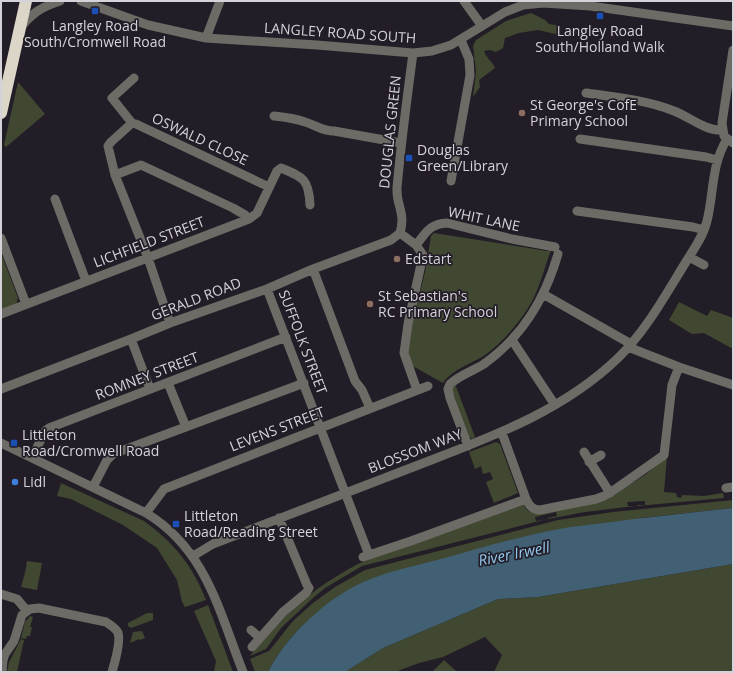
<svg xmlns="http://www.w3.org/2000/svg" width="734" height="673" viewBox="0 0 734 673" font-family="'Open Sans',sans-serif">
  <rect width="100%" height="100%" fill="#231d27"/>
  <path fill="#414831" d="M 531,13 L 545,20 L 549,24 L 556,25 L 561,29 L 560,35 L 538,30 L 519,33 L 505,38 L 503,48 L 496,52 L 490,50 L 484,51 C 486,58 493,62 495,68 L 479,80 L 480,87 L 473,97 L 476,71 L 473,46 L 476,40 L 506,21 Z
    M 18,82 L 45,114 L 6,147 L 4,145 Z
    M 434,233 L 547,251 L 551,250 C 544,269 539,291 528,308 C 518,324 504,340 489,352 C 475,363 453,368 443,383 L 409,364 L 407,345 L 425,272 L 431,236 Z
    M 1,253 L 18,298 L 16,304 L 1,310 Z
    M 679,302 L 707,316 L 711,310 L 733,318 L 733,349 L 704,333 L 692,334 L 669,320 Z
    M 455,384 L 475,437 L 472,439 L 469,437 L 452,390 Z
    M 496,442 L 500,444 L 518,493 L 494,503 L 486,482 L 493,479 L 490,472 L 483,474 L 481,466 L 475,469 L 469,452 Z
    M 667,457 L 664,492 L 676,493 L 677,497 L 681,498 L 682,495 L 704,496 L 723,493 L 724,498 L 637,506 L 637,505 L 645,505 L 645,501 L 627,502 L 628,506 L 635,506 L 585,512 L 548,519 L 548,518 L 557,516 L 556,512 L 535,517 L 536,521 L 547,519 L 362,566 L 325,588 L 313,598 L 281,628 L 266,649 L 250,656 C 278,617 316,586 358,564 C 374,556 394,551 412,544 C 449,531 486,517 523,504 L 528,511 L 537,514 L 597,502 L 615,494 L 645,475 Z
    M 61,483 L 144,521 C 174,543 193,566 206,600 L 185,607 L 182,602 L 177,580 L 157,548 L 123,525 L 71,499 L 57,496 Z
    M 733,500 L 733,508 L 642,518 L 368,580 C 328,600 289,631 268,672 L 255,672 L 250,659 L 269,651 L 293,621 L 313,603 L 335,587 L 365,570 L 558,520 L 613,512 Z
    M 27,561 L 42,563 L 37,590 L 21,587 L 25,573 Z
    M 733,564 L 733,672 L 494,672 L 502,655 L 485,637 L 443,657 L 419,663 L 395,672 L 345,672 L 383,648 L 498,599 L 538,597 Z
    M 208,605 L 233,672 L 214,672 L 216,661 L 194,611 Z
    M 147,613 L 153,613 L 153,620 L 131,628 L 128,626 L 128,623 Z
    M 30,616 L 33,617 L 30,627 L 32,627 L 30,636 L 27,636 L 26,639 L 21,638 L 25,622 Z
    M 142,631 L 145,638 L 140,640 L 139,639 L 130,643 L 133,632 Z
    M 21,639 L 24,640 L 17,672 L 7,672 L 9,662 Z
    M 444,660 L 457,672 L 432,672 Z"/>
  <path fill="#426074" d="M 733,508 L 733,564 L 538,597 L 498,599 L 383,648 L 345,672 L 268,672 C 286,637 321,604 355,586 C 384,571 417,566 448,557 C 484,547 522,536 559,529 C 574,526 589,525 604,523 C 647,517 690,513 733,508 Z"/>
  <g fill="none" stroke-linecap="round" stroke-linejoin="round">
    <path stroke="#6d6b65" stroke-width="9" d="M 81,1 L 148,25 L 206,38 L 317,45 L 413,53 L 432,51 L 451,45 L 505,12 L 523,5 L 543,3 L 590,6 L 733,26
      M 464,1 L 482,26
      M 21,27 C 33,12 42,7 60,1
      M 206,38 L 220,1
      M 733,50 L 722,123 L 724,136 L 733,143
      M 586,93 C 615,97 646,100 674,111 C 690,117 705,131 722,130
      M 274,116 C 284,117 294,118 305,122 C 316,125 321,131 334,131 L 401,143
      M 132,123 L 112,98 L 134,78
      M 580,139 L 706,157 L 717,160
      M 115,175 L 141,165 L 233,208 L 245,215 L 249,219
      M 451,181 L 470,75 L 469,59 L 461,40
      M 55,199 L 86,281
      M 577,211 L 693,227 L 704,230
      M 400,233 C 406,212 396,206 397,188 C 401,143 407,98 413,53
      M 400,233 L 416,245 L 423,255 L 408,324 L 404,353 L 417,390
      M 1,238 L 26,304
      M 416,245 C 426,233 429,224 447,223 L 512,239 L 555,247
      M 704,265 L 689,257 C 696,246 704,234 707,221 C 714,193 711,165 727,139
      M 313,269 L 355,381 L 362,390 L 370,408
      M 267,289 L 369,555
      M 543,294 L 631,344
      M 1,314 L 249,219 L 257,213 L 277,171 L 281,168 C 303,177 309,179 310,205
      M 170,323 L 148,258 L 115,175 L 108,146 L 111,142 L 132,123 L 136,124 L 269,187
      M 131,339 L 150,389
      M 512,340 L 555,405
      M 628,347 L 679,367 L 733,385
      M 168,383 L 186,427
      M 1,389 L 131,339 L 170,323 L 267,289 L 313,269 L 391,240 L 400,233
      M 502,433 L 526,499 C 529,505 532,510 540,510 L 596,499 L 604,496 L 617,488 L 664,455 L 672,385 L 679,367
      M 1,443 L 146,513 C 206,549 219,611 243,672
      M 468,446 L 450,398 L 448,389 L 450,384 C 460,375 473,371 484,364 C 523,336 545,299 558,254
      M 584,452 L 610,493
      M 32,458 L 45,431 L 49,428 L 286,337
      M 589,462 L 601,455
      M 93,487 L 107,460 L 113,454 L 304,383
      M 726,488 L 733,487
      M 146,513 L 164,489 L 428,386
      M 193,556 L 213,544 C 278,519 343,494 408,469 C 482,440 559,415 618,358 C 647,330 667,292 689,257
      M 363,557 L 411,541 L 526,499
      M 1,594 L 17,599 L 27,611
      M 251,630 L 260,638
      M 252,647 L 283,612 L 306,593 L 309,588 L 307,585 L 279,518
      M 2,672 L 3,660 L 5,654 L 14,641 L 22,615 L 30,609 L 39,608 L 106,622 C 110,625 116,628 118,633 C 121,642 115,662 112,672"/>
    <path stroke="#dbd6c8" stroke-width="12" d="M 1,113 L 26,1"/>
  </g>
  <g fill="#1a4fb4" stroke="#231d27" stroke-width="1.5">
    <rect x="91" y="7" width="8" height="8" rx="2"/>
    <rect x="596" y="12" width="8" height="8" rx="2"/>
    <rect x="405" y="154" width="8" height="8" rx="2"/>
    <rect x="10" y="439" width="8" height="8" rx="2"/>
    <rect x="172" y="520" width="8" height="8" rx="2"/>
  </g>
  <g fill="#8d6e63" stroke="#231d27" stroke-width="1.5">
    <circle cx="522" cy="113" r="4"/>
    <circle cx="397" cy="259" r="4"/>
    <circle cx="370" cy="304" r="4"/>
  </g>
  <circle fill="#3f7fe0" stroke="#231d27" stroke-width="1.5" cx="15" cy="482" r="4"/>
  <g text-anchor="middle" stroke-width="3.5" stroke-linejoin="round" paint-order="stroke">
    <g font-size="14" fill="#d6d2d9" stroke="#231d27" text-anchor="start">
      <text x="95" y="31" text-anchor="middle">Langley Road<tspan x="95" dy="16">South/Cromwell Road</tspan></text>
      <text x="600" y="36" text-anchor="middle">Langley Road<tspan x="600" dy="16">South/Holland Walk</tspan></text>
      <text x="530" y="110">St George's CofE<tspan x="530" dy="16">Primary School</tspan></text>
      <text x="417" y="155">Douglas<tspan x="417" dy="16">Green/Library</tspan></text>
      <text x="405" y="264">Edstart</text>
      <text x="378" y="301">St Sebastian's<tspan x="378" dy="16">RC Primary School</tspan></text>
      <text x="22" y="440">Littleton<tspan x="22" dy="16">Road/Cromwell Road</tspan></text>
      <text x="23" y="487">Lidl</text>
      <text x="184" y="521">Littleton<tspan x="184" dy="16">Road/Reading Street</tspan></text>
    </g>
    <g font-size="14" fill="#d6d2d9" stroke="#231d27">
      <text transform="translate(340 33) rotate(4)" y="5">LANGLEY ROAD SOUTH</text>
      <text transform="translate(390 132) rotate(-84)" y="5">DOUGLAS GREEN</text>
      <text transform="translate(200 139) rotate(25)" y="5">OSWALD CLOSE</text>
      <text transform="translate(484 219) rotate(12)" y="5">WHIT LANE</text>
      <text transform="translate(149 242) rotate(-21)" y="5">LICHFIELD STREET</text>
      <text transform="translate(196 299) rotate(-21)" y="5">GERALD ROAD</text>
      <text transform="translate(303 342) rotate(69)" y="5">SUFFOLK STREET</text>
      <text transform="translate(147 376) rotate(-21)" y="5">ROMNEY STREET</text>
      <text transform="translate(277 429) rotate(-21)" y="5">LEVENS STREET</text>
      <text transform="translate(415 451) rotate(-21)" y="5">BLOSSOM WAY</text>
    </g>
    <g font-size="15" font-style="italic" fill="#93cbf0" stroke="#231d27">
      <text transform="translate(514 554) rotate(-11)" y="5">River Irwell</text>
    </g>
  </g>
  <rect width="734" height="673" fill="none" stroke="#d6d2d9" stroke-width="4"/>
</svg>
